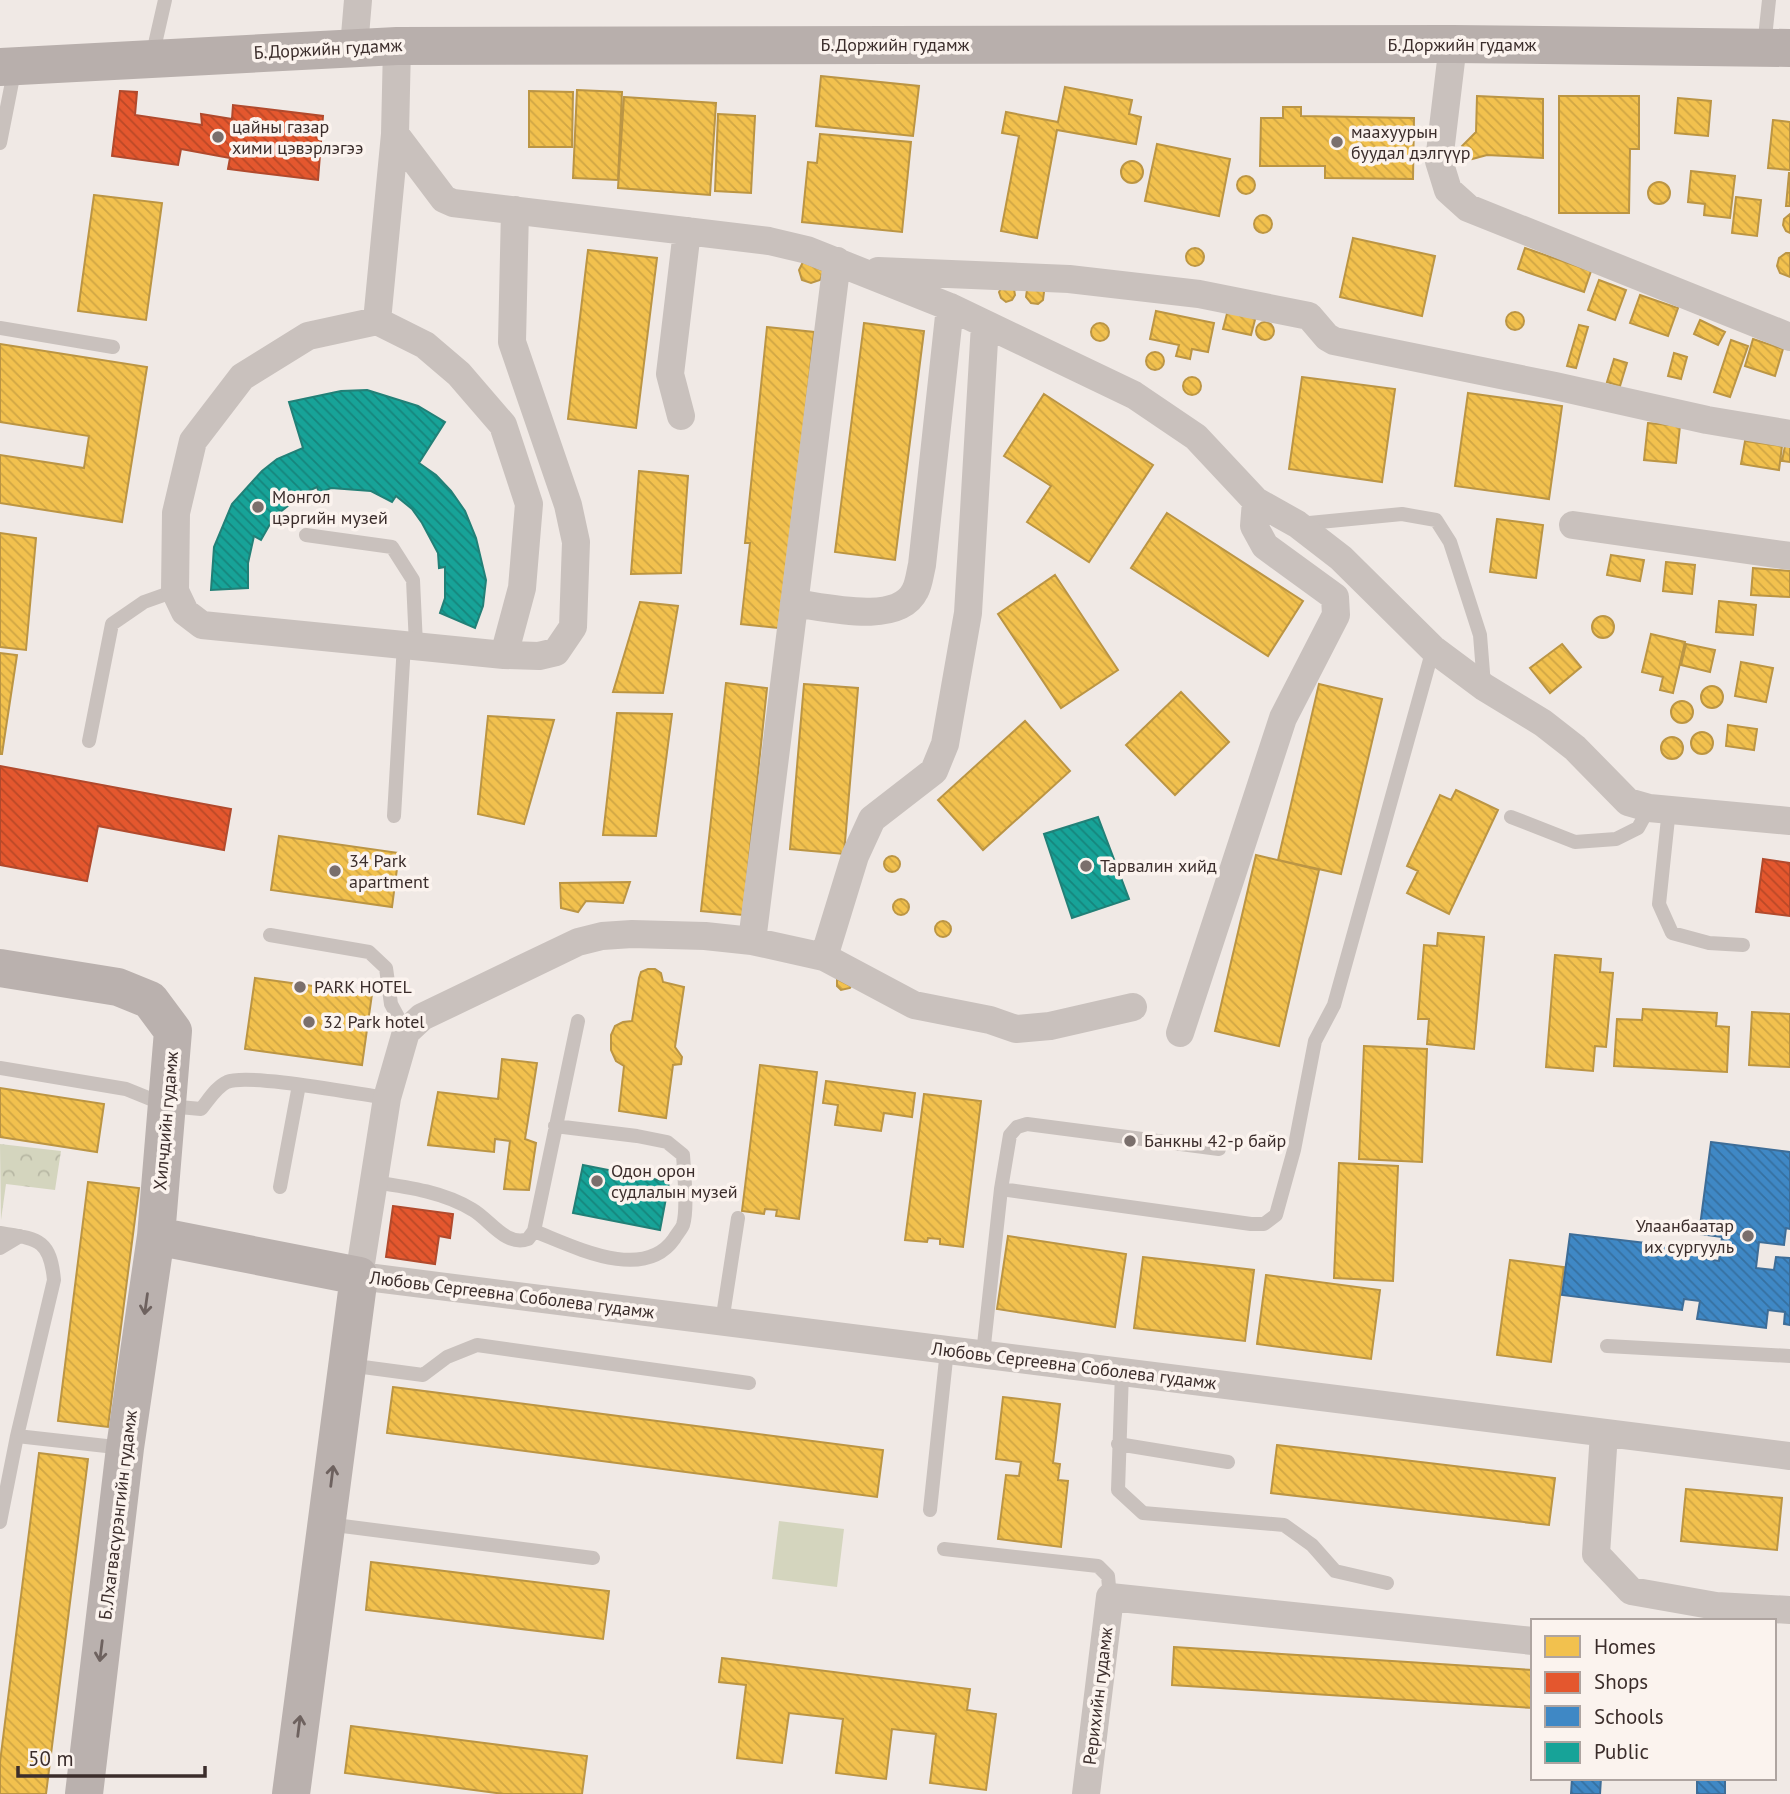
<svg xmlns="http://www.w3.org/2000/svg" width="1790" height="1794" viewBox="0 0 1790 1794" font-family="'PT Sans',sans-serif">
  <defs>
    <pattern id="park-crowns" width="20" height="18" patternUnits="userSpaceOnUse" patternTransform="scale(1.75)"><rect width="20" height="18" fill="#d4d5be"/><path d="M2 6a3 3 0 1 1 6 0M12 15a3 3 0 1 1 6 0" fill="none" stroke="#b7b7a3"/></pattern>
    <pattern id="homes-back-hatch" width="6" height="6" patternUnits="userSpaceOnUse" patternTransform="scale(1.75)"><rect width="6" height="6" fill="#f2c14e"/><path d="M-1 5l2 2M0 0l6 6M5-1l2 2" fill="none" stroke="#d0a644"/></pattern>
    <pattern id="shops-back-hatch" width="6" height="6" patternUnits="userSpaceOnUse" patternTransform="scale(1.75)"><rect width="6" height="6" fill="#e4572e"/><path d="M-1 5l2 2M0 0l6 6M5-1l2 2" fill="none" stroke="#ba4827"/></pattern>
    <pattern id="schools-back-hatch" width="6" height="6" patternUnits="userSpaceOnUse" patternTransform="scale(1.75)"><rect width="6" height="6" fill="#3f88c5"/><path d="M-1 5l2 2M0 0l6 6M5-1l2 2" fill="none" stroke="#3670a0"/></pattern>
    <pattern id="public-back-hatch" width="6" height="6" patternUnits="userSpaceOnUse" patternTransform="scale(1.75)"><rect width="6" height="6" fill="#17a398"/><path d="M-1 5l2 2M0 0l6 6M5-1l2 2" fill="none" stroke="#16857c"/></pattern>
  </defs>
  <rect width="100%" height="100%" fill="#f0e9e5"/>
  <path fill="url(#park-crowns)" d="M 0,1144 L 61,1151 L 55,1190 L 6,1184 L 1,1220 Z"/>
  <path fill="#d4d5be" d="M 779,1521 L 844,1529 L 837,1587 L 772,1579 Z"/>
  <path fill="url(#homes-back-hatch)" stroke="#bb9544" stroke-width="2" d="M 821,76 L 919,86 L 913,136 L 816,126 Z
    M 1065,87 L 1132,100 L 1129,114 L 1141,117 L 1136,144 L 1057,130 L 1037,238 L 1001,231 L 1019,136 L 1002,133 L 1006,112 L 1058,122 Z
    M 577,90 L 622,92 L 618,180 L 573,178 Z
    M 529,91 L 573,92 L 572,147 L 529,147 Z
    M 1477,96 L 1543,99 L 1543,158 L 1487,155 L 1472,159 L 1462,146 L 1476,132 Z
    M 1559,96 L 1639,96 L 1639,149 L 1630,149 L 1629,213 L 1559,213 Z
    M 624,97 L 716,103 L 710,195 L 618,188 Z
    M 1678,98 L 1711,101 L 1708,136 L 1675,133 Z
    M 1283,107 L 1301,107 L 1301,116 L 1414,118 L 1413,179 L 1325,178 L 1325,166 L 1260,166 L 1261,118 L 1283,118 Z
    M 718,114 L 755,116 L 751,193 L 715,191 Z
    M 1773,120 L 1790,122 L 1790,170 L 1768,168 Z
    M 820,134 L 911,142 L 902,232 L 802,222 L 808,162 L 817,163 Z
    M 1157,144 L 1230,159 L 1219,216 L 1145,201 Z
    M1121 172a11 11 0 1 1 22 0a11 11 0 1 1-22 0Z
    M 1691,171 L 1735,176 L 1730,218 L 1704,215 L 1705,204 L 1688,202 Z
    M 1789,173 L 1790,173 L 1790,206 L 1786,206 Z
    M1237 185a9 9 0 1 1 18 0a9 9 0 1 1-18 0Z
    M1648 193a11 11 0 1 1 22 0a11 11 0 1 1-22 0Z
    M 94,195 L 162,203 L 146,320 L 78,311 Z
    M 1736,197 L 1761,200 L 1757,236 L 1732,233 Z
    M 1790,214 L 1790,233 L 1786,231 L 1783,225 L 1784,219 Z
    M1254 224a9 9 0 1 1 18 0a9 9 0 1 1-18 0Z
    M 1353,238 L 1435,256 L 1422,316 L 1340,297 Z
    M 1525,248 L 1591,271 L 1584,292 L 1518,269 Z
    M1186 257a9 9 0 1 1 18 0a9 9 0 1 1-18 0Z
    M 588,250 L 657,258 L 636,428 L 568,419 Z
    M 1786,253 L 1790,253 L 1790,277 L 1780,273 L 1777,266 L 1779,258 Z
    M 803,262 L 824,271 L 820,280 L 811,283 L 802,280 L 799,270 Z
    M 1599,280 L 1626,290 L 1615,320 L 1588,310 Z
    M 1002,287 L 1014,289 L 1015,295 L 1012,300 L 1006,302 L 1001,298 L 999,292 Z
    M 1040,287 L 1044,292 L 1043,300 L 1038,304 L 1031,303 L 1026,297 L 1027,290 Z
    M 1640,295 L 1678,308 L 1668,336 L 1630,323 Z
    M 1229,306 L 1257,312 L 1251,335 L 1223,329 Z
    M 1156,311 L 1214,323 L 1208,352 L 1192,349 L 1190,359 L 1176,356 L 1179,345 L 1150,339 Z
    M1506 321a9 9 0 1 1 18 0a9 9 0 1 1-18 0Z
    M 1700,320 L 1725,332 L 1718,345 L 1694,334 Z
    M1256 331a9 9 0 1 1 18 0a9 9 0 1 1-18 0Z
    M1091 332a9 9 0 1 1 18 0a9 9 0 1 1-18 0Z
    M 864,323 L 924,331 L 895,560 L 835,552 Z
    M 1579,325 L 1588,327 L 1576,368 L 1567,366 Z
    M 767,327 L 814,332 L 791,547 L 787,629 L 741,624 L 750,543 L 745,543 Z
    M 1753,339 L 1783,349 L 1775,376 L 1745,366 Z
    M 1731,340 L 1748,346 L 1730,397 L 1714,392 Z
    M 0,344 L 147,367 L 122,522 L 0,503 L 0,455 L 84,468 L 89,436 L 0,422 Z
    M1146 361a9 9 0 1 1 18 0a9 9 0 1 1-18 0Z
    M 1674,353 L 1687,357 L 1681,379 L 1668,376 Z
    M 1614,359 L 1627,363 L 1620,386 L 1607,382 Z
    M 1302,377 L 1395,389 L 1382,482 L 1289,469 Z
    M1183 386a9 9 0 1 1 18 0a9 9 0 1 1-18 0Z
    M 1468,393 L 1562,406 L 1549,499 L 1455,486 Z
    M 1044,394 L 1153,465 L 1089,562 L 1027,522 L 1051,486 L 1004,456 Z
    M 1648,423 L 1680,426 L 1676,463 L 1644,460 Z
    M 1745,441 L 1782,446 L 1779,470 L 1741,464 Z
    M 1785,446 L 1790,446 L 1790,462 L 1782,461 Z
    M 639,471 L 688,476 L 681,573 L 631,574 Z
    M 1167,513 L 1303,601 L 1268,656 L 1131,568 Z
    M 1497,519 L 1543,525 L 1536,578 L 1490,572 Z
    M 0,533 L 36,538 L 26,650 L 0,647 Z
    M 1611,555 L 1644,560 L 1640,581 L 1607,575 Z
    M 1666,562 L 1695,565 L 1692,594 L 1663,591 Z
    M 1753,568 L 1790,571 L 1790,597 L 1751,595 Z
    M 1055,575 L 1118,670 L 1061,708 L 998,614 Z
    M 1719,601 L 1756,605 L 1753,635 L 1716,632 Z
    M 640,602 L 678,606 L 663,693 L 613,692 Z
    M1592 627a11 11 0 1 1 22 0a11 11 0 1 1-22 0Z
    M 1651,634 L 1685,642 L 1673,693 L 1660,690 L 1663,677 L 1642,672 Z
    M 1562,644 L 1581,667 L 1550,693 L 1530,668 Z
    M 1686,644 L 1715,650 L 1710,672 L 1681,665 Z
    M 0,653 L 17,655 L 2,754 L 0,754 Z
    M 1741,662 L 1773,668 L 1766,702 L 1735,696 Z
    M 726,683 L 767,688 L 743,915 L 701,911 Z
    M 804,684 L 858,688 L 844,854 L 790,849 Z
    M 1319,684 L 1382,699 L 1341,874 L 1278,860 Z
    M1701 697a11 11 0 1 1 22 0a11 11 0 1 1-22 0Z
    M 1181,692 L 1229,742 L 1175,795 L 1126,745 Z
    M1671 712a11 11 0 1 1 22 0a11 11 0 1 1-22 0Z
    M 617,713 L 672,714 L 656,836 L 603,835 Z
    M 488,716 L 554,720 L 524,824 L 478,814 Z
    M 1025,721 L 1070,771 L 983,850 L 938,800 Z
    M 1728,725 L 1757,729 L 1754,750 L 1726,746 Z
    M1691 743a11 11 0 1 1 22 0a11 11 0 1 1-22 0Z
    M1661 748a11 11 0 1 1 22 0a11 11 0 1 1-22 0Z
    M 1456,790 L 1498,810 L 1449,914 L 1407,893 L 1418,871 L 1407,866 L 1440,795 L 1451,800 Z
    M 279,836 L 399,853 L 392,907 L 271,890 Z
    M 1256,855 L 1319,870 L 1279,1046 L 1215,1031 Z
    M884 864a8 8 0 1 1 16 0a8 8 0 1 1-16 0Z
    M 630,882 L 623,903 L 586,901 L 578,912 L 561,908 L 560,883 Z
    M893 907a8 8 0 1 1 16 0a8 8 0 1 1-16 0Z
    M935 929a8 8 0 1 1 16 0a8 8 0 1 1-16 0Z
    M 1438,933 L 1484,937 L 1474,1049 L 1427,1044 L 1429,1019 L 1418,1019 L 1424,945 L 1437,946 Z
    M 1555,955 L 1601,959 L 1600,972 L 1613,973 L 1606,1047 L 1595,1046 L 1593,1071 L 1546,1067 Z
    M 648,969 L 655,969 L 661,973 L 663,982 L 684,987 L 675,1047 L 682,1057 L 681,1064 L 673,1065 L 666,1118 L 619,1111 L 624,1066 L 616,1061 L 611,1050 L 611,1035 L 615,1026 L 623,1022 L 632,1021 L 639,978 L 641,972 Z
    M 255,978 L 372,994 L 362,1065 L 245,1049 Z
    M 837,979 L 851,986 L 850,988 L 841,990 L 837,986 Z
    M 1643,1009 L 1717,1013 L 1716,1026 L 1729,1027 L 1727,1072 L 1614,1066 L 1617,1019 L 1642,1020 Z
    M 1752,1012 L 1790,1014 L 1790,1067 L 1749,1065 Z
    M 1364,1046 L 1427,1049 L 1422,1162 L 1359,1159 Z
    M 502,1059 L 537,1063 L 525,1139 L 536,1143 L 529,1190 L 504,1189 L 510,1141 L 495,1139 L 494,1152 L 428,1145 L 438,1092 L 498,1099 Z
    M 760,1065 L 817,1072 L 799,1219 L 776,1216 L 777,1210 L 765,1209 L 764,1214 L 742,1211 Z
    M 826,1081 L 915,1093 L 912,1117 L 884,1113 L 881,1131 L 835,1125 L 838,1105 L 823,1103 Z
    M 0,1088 L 104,1104 L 97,1152 L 0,1137 Z
    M 924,1094 L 981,1101 L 963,1247 L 940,1244 L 940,1239 L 928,1238 L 927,1242 L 905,1240 Z
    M 1339,1163 L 1398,1166 L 1393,1281 L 1334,1278 Z
    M 88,1182 L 139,1188 L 108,1427 L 58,1421 Z
    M 1008,1236 L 1126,1254 L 1115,1327 L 997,1309 Z
    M 1143,1257 L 1254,1270 L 1245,1341 L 1134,1328 Z
    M 1510,1260 L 1564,1267 L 1551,1362 L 1497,1355 Z
    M 1266,1275 L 1380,1290 L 1371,1359 L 1257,1344 Z
    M 393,1387 L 883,1450 L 877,1497 L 387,1433 Z
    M 1003,1397 L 1060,1404 L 1053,1463 L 1060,1464 L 1058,1480 L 1068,1481 L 1061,1547 L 998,1539 L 1006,1475 L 1019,1476 L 1021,1462 L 996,1459 Z
    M 1277,1445 L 1555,1478 L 1549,1525 L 1271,1493 Z
    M 39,1453 L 88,1459 L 46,1794 L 0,1794 L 0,1762 Z
    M 1686,1489 L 1782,1498 L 1777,1550 L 1681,1541 Z
    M 371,1562 L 609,1591 L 603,1639 L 366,1610 Z
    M 1174,1647 L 1533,1670 L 1533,1708 L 1172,1685 Z
    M 722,1658 L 970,1689 L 967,1710 L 996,1714 L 986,1790 L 930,1783 L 936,1734 L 892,1729 L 886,1779 L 836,1773 L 843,1719 L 789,1713 L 782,1763 L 737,1758 L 746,1685 L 719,1682 Z
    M 351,1726 L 587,1756 L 582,1794 L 504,1794 L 345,1773 Z"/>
  <path fill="url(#shops-back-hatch)" stroke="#b14a2d" stroke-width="2" d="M 120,91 L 137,92 L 135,115 L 202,125 L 201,114 L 232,119 L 233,105 L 323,116 L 318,180 L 228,169 L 230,158 L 181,149 L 178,165 L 112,156 Z
    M 0,766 L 231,809 L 224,850 L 98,826 L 87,881 L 0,865 Z
    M 1763,859 L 1790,863 L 1790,916 L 1756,912 Z
    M 393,1206 L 453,1214 L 450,1238 L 439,1236 L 435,1264 L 386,1257 Z"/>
  <path fill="url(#schools-back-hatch)" stroke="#3e6d97" stroke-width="2" d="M 1711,1142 L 1790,1152 L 1790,1229 L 1786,1228 L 1784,1245 L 1759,1242 L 1756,1268 L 1774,1270 L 1776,1257 L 1790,1258 L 1790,1325 L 1784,1324 L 1785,1312 L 1768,1310 L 1766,1328 L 1697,1319 L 1700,1301 L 1684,1299 L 1682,1310 L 1562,1295 L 1570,1234 L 1705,1250 L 1704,1259 L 1719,1261 L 1722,1237 L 1699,1234 Z
    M 1572,1778 L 1601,1778 L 1600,1794 L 1571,1794 Z
    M 1697,1778 L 1725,1778 L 1725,1794 L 1697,1794 Z"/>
  <path fill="url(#public-back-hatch)" stroke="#228077" stroke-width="2" d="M 367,390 L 418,406 L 445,422 L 419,463 L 436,475 L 451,491 L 465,511 L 476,538 L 486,580 L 483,606 L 475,628 L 440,613 L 445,598 L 445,567 L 439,568 L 438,553 L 422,523 L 412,509 L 396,496 L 392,502 L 371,491 L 331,488 L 319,493 L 317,487 L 304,493 L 274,517 L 261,540 L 254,536 L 248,563 L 248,588 L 211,590 L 214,547 L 232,504 L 262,471 L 277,459 L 303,448 L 289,402 L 341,391 Z
    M 1098,817 L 1129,899 L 1072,918 L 1044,834 Z
    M 583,1165 L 669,1182 L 660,1230 L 573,1213 Z"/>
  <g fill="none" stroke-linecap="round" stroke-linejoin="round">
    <path stroke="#c9c1bd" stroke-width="14" d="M 1764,47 L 1769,0
      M 152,57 L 165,0
      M 0,143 L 15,67
      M 0,328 L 113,347
      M 1299,524 L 1402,514 L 1436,520 L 1450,542 L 1480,635 L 1484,685
      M 306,535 L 392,547 L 413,580 L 416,645
      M 89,741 L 112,624 L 144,602 L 175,591
      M 1669,809 L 1659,904 L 1672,933 L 1709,943 L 1743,945
      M 394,816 L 404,644
      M 1511,817 L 1575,842 L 1616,839 L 1638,828 L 1649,808
      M 270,935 L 369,952 L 386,968 L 391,1004 L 406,1032
      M 0,1068 L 126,1089 L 168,1106 L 201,1109 C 208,1101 216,1087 227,1082 C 249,1073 357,1094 387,1098
      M 374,1182 C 408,1187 444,1192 473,1210 C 490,1220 506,1247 528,1239 L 534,1231 L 578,1021
      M 280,1187 L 299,1085
      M 1001,1189 L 1251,1224 L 1264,1224 L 1276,1215 L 1294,1150 L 1315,1041 L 1334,1005 L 1433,649
      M 534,1231 C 573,1246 643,1283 674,1239 C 676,1235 681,1230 683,1225 C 688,1210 684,1171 683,1155 L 667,1142 L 637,1136 L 555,1126
      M 0,1233 C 37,1239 50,1238 54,1280 L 17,1436 L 124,1448
      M 0,1248 L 20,1236
      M 722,1322 L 738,1218
      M 1607,1346 L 1790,1356
      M 983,1354 L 1001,1189 L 1010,1135 L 1017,1127 L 1027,1124 L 1219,1149
      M 348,1365 L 423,1375 L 447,1357 L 477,1345 L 749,1383
      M 1122,1372 L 1118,1490 L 1143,1513 L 1284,1525 L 1312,1545 L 1335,1571 L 1387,1583
      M 1118,1444 L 1228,1462
      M 930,1510 L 947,1350
      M 0,1522 L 17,1436
      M 327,1524 L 593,1558
      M 944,1549 L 1098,1566 L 1108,1576 L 1110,1597"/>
    <path stroke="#c9c1bd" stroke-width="28" d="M 1453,44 L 1439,161 L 1448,190 L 1468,208 L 1790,337
      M 354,47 L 358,0
      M 395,134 L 444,199 L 453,203 L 769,241 L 807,250 L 950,307 L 1134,395 L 1196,437 L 1256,501 L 1297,524 L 1341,558 L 1433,649 L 1484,687 L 1543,723 L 1575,748 L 1628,802 L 1649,808 L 1790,821
      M 878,271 L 1069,279 L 1199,294 L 1309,316 L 1327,337 L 1334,341 L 1555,386 L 1707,420 L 1790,434
      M 377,321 L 425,345 L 459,374 L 503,425 L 529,504 L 522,588 L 504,655 L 202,625 L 185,612 L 175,591 L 176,513 L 193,441 L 242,377 L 308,336 Z
      M 377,321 L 395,134 L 397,46
      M 681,416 L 670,374 L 687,231
      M 1573,525 L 1790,556
      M 794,603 C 825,607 898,626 915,591 C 919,584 920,573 922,565 L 950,307
      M 504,655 L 539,656 L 556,652 L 573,627 L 576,542 L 568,505 L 512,342 L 515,210
      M 752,941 L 837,261
      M 824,957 L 855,856 L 872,819 L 934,771 L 945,744 L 968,613 L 985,324
      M 1133,1007 L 1050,1026 L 1016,1029 L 990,1020 L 914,1005 L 824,957 L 752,941 L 705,936 L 632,934 L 602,936 L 578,942 L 422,1017 L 406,1032 L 387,1098 L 359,1276 L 1790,1456
      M 1180,1033 L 1283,718 L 1336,615 L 1335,597 L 1265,546 L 1254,526 L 1256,501
      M 1604,1433 L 1596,1554 L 1631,1591 L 1716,1606 L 1790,1610
      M 1086,1794 L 1110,1597 L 1533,1641"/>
    <path stroke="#bab1ae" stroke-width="38" d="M 0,968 L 118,987 L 150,1000 L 173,1031 L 156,1236 L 125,1448 L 84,1794
      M 156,1236 L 359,1276 L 291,1794"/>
    <path stroke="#b8afac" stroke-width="38" d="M 0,67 L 397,46 L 1453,44 L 1790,48"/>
  </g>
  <defs><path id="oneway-shaft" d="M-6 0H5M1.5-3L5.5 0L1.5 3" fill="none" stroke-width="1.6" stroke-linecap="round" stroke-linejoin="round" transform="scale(1.75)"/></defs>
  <g stroke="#6e625f">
    <use href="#oneway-shaft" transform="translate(146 1304) rotate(98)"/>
    <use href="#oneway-shaft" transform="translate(332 1476) rotate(-83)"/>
    <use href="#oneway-shaft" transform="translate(101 1651) rotate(97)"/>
    <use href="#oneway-shaft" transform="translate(299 1726) rotate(-83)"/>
  </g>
  <g fill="#7a6f6c" stroke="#fbf3ee" stroke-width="2.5">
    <circle cx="218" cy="137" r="7"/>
    <circle cx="1337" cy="142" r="7"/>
    <circle cx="258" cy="507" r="7"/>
    <circle cx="1086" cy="866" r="7"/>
    <circle cx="335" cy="871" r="7"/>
    <circle cx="300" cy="987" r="7"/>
    <circle cx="309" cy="1022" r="7"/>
    <circle cx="1130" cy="1141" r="7"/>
    <circle cx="597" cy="1181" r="7"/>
    <circle cx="1748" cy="1236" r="7"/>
  </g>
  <g text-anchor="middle" stroke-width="7" stroke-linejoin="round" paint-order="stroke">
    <g font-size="18" fill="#3b2d2b" stroke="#fbf3ee">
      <text x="895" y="51">Б.Доржийн гудамж</text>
      <text x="1462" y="51">Б.Доржийн гудамж</text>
      <text transform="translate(328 49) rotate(-3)" y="6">Б.Доржийн гудамж</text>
      <text transform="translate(166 1121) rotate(-85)" y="6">Хилчдийн гудамж</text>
      <text transform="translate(512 1295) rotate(7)" y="6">Любовь Сергеевна Соболева гудамж</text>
      <text transform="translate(1074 1366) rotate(7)" y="6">Любовь Сергеевна Соболева гудамж</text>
      <text transform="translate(118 1515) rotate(-83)" y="6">Б.Лхагвасүрэнгийн гудамж</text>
      <text transform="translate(1098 1696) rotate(-83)" y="6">Рерихийн гудамж</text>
    </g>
    <g font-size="18" fill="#3b2d2b" stroke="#fbf3ee" text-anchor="start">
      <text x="232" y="133">цайны газар<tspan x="232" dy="21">хими цэвэрлэгээ</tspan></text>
      <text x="1351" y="138">маахуурын<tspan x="1351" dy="21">буудал дэлгүүр</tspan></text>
      <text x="272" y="503">Монгол<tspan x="272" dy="21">цэргийн музей</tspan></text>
      <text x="349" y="867">34 Park<tspan x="349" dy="21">apartment</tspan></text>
      <text x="1100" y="872">Тарвалин хийд</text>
      <text x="314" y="993">PARK HOTEL</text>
      <text x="323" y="1028">32 Park hotel</text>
      <text x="1144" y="1147">Банкны 42-р байр</text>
      <text x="611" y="1177">Одон орон<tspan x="611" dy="21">судлалын музей</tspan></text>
      <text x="1734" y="1232" text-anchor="end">Улаанбаатар<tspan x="1734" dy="21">их сургууль</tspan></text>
    </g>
  </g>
  <rect x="1531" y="1619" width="245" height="161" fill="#fbf3ee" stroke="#aea4a0" stroke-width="2"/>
  <rect x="1545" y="1636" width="35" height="21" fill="#f2c14e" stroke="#aea4a0" stroke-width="2"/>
  <text x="1594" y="1654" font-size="21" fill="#3b2d2b">Homes</text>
  <rect x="1545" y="1672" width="35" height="21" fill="#e4572e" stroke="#aea4a0" stroke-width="2"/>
  <text x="1594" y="1689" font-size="21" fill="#3b2d2b">Shops</text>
  <rect x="1545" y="1706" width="35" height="21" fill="#3f88c5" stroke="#aea4a0" stroke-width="2"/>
  <text x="1594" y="1724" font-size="21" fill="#3b2d2b">Schools</text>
  <rect x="1545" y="1742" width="35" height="21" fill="#17a398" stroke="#aea4a0" stroke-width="2"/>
  <text x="1594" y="1759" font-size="21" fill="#3b2d2b">Public</text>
  <path d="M18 1766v10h187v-10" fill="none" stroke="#3b2d2b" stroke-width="3.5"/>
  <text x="28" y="1766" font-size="21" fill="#3b2d2b" stroke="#fbf3ee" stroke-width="5" paint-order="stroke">50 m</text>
</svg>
